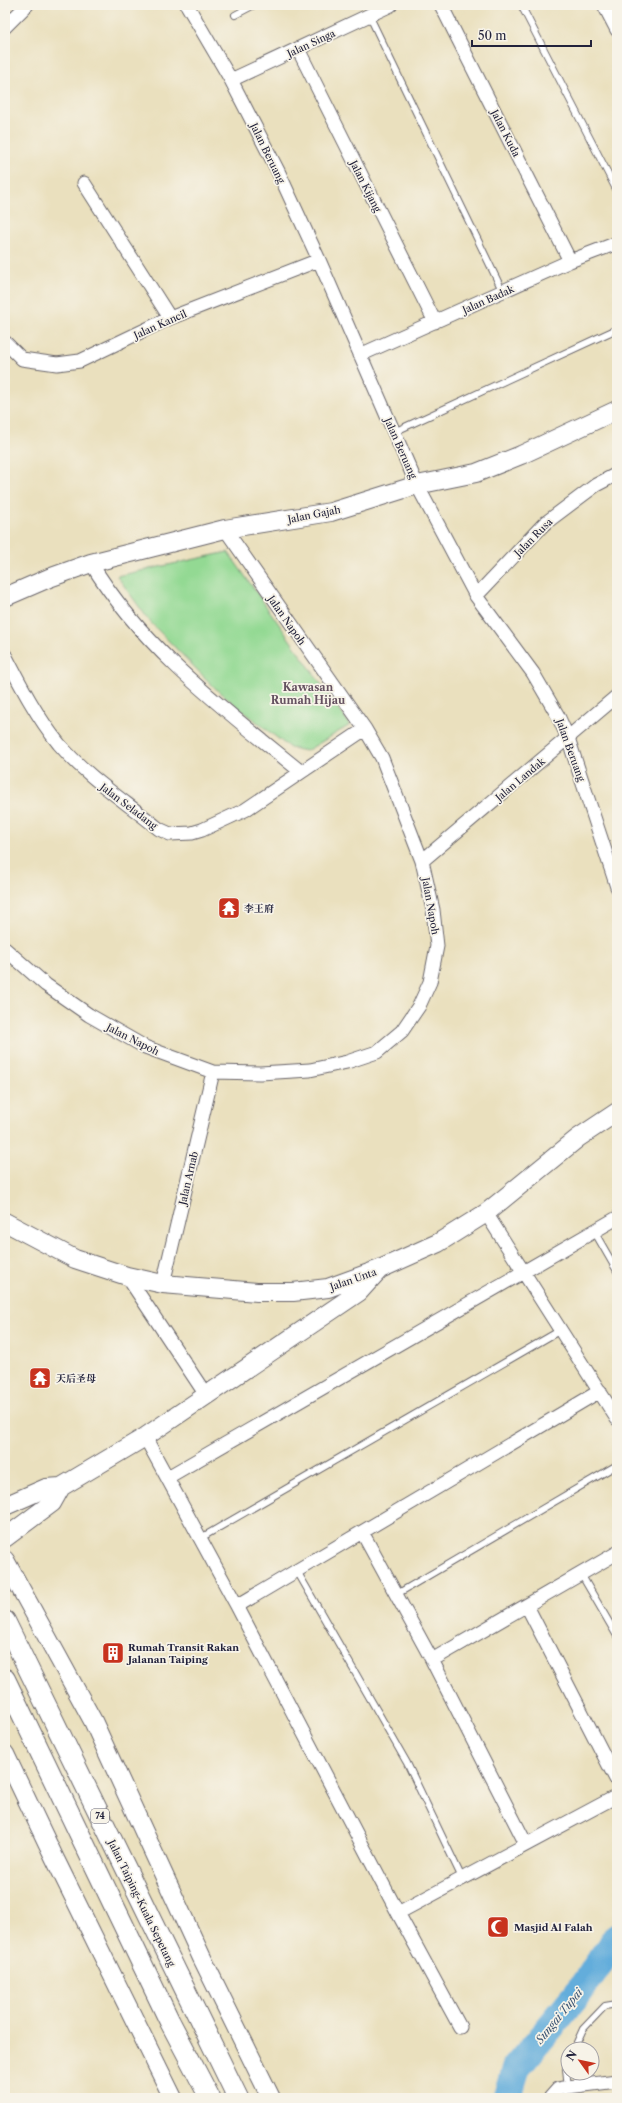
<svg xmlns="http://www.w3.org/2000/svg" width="622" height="2103" viewBox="0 0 622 2103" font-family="'Libre Caslon Text','Noto Serif SC',serif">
  <rect width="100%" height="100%" fill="#f7f3e8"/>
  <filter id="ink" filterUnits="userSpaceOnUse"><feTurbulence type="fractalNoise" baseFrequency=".025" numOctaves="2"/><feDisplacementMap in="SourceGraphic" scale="8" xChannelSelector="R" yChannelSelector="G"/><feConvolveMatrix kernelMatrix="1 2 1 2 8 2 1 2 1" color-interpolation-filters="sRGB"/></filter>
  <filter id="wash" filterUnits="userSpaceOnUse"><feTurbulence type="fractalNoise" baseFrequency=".012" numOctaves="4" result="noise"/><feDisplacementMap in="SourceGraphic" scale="16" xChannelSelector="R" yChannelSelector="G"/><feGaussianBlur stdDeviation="0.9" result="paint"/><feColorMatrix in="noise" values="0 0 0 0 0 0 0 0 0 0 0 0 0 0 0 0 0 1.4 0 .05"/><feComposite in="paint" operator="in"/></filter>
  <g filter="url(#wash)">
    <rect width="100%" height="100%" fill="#eae0be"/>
    <path fill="#93d993" stroke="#5a7e67" d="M 228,552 L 350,725 L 306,751 L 290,748 L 219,692 L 151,623 L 117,576 Z"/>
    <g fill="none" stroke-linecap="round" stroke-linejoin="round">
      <path stroke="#63addb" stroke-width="29" d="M 507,2098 L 516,2068 L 577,1995 L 617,1937"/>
    </g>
  </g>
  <g filter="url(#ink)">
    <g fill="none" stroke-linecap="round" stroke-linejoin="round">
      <g stroke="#686469" stroke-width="8">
        <path id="lane" d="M 521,5 L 617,191
          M 235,15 L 254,5
          M 369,15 L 503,292
          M 394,432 L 617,329
          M 594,1231 L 617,1271
          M 199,1539 L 559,1331
          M 297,1571 L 407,1763 L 462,1878
          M 581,1574 L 617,1636
          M 397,1594 L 617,1465
          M 574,2049 L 583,2029 L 605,2006 L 617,2004
          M 568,2087 L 566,2069 L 568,2063"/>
      </g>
      <g stroke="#686469" stroke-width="15">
        <path id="street" d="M 187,5 L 231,80 L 278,171 L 319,260 L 417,485 L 476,596 L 533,673 L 558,716 L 568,738 L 617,887
          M 441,5 L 570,261
          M 604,5 L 617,30
          M 5,27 L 27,5
          M 298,49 L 435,322
          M 231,80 L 391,5
          M 84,183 L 170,318
          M 5,342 L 22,359 L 57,364 L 80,361 L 170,318 L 319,260
          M 360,355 L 570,261 L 617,243
          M 91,563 C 143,649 224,709 300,771
          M 476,596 L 544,524 L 596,485 L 617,474
          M 5,655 C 21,686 37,717 59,744 C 88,778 125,801 159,829 L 170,834 L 192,833 L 202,830 L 245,810 L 365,729
          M 422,861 L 617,696
          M 5,949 L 46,985 L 89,1015 L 145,1047 L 213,1072 L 260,1073 L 310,1070 L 347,1062 L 377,1052 L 402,1031 L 419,1006 L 430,982 L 437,946 L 433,910 L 422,861 L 382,758 L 365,729 L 225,529
          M 486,1213 L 617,1419
          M 127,1276 L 206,1395
          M 163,1284 L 213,1072
          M 145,1437 L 237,1606 L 398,1913 L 460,2027
          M 168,1477 L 617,1218
          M 362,1532 L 432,1660 L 526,1844
          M 237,1606 L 600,1391
          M 527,1606 L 617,1781
          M 432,1660 L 617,1553
          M 398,1913 L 617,1796
          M 550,2098 L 558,2089 L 568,2087 L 617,2081"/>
      </g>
      <g stroke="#686469" stroke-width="20">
        <path id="secondary" d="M 5,597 L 49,578 L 91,563 L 225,529 L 331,512 L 417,485 L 476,473 L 521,455 L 617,410
          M 5,1222 L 75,1259 L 127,1276 L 163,1284 L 257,1292 L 293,1292 L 328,1288 L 380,1269 L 438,1243 L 486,1213 L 578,1138 L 617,1112
          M 5,1506 L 46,1488 L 61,1487 L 145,1437 L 359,1292 L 378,1271
          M 5,1538 L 52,1503 L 61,1487
          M 5,1560 L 93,1721 L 202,1958 L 271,2098
          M 5,1754 L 55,1859 L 173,2098"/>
      </g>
      <g stroke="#686469" stroke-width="22">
        <path id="primary" d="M 5,1621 L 238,2098
          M 5,1679 L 170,2022 L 210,2098"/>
      </g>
      <use href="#lane" stroke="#fff" stroke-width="6"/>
      <use href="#street" stroke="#fff" stroke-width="13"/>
      <use href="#secondary" stroke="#fff" stroke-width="18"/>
      <use href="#primary" stroke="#fff" stroke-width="20"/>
    </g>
  </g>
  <defs>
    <g id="temple-square" transform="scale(1.15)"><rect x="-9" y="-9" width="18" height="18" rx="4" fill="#c8321e" stroke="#f7f3e8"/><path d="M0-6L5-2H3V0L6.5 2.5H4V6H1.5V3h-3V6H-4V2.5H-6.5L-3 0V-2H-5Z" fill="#fff"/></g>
    <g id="building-square" transform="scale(1.15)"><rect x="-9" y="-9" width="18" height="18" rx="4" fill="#c8321e" stroke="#f7f3e8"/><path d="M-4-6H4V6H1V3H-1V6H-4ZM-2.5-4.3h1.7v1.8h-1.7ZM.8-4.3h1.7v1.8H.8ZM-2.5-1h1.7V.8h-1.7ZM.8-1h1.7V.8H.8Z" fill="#fff"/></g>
    <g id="mosque-square" transform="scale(1.15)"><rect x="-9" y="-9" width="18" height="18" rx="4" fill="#c8321e" stroke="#f7f3e8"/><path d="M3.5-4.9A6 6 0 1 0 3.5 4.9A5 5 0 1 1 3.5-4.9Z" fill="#fff"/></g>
  </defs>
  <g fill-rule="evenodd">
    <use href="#temple-square" x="229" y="908"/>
    <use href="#temple-square" x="40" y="1378"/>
    <use href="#building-square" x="113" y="1653"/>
    <use href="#mosque-square" x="498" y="1927"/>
  </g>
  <g text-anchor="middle" stroke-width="3.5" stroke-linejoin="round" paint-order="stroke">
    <rect fill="#f7f3e8" stroke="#62616f" stroke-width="1" x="91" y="1809" width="18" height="14" rx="3"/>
    <g font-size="9" font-weight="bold" fill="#22223b">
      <text x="100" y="1819">74</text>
    </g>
    <g font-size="10" fill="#22223b" stroke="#f7f3e8">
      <text transform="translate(311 43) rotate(-25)" y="4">Jalan Singa</text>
      <text transform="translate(506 133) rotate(63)" y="4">Jalan Kuda</text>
      <text transform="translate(268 153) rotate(64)" y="4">Jalan Beruang</text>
      <text transform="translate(366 186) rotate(63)" y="4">Jalan Kijang</text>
      <text transform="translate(488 299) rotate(-24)" y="4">Jalan Badak</text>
      <text transform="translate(160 324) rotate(-24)" y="4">Jalan Kancil</text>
      <text transform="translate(401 448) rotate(66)" y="4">Jalan Beruang</text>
      <text transform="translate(314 514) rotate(-11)" y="4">Jalan Gajah</text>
      <text transform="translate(533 537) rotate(-45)" y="4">Jalan Rusa</text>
      <text transform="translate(287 620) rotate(55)" y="4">Jalan Napoh</text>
      <text transform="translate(571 750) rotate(70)" y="4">Jalan Beruang</text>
      <text transform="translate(520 779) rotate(-40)" y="4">Jalan Landak</text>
      <text transform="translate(129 806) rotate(37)" y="4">Jalan Seladang</text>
      <text transform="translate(431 906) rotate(80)" y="4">Jalan Napoh</text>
      <text transform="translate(133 1039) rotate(27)" y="4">Jalan Napoh</text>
      <text transform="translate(188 1178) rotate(-77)" y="4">Jalan Arnab</text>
      <text transform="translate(353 1279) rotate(-19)" y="4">Jalan Unta</text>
      <text transform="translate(142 1903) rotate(64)" y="4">Jalan Taiping-Kuala Sepetang</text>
    </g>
    <g font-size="10" font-weight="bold" fill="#22223b" stroke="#f7f3e8" text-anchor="start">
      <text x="244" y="912">李王府</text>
      <text x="56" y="1382">天后圣母</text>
      <text x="128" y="1651">Rumah Transit Rakan<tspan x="128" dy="12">Jalanan Taiping</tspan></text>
      <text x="514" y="1931">Masjid Al Falah</text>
    </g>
    <g font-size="11" font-weight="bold" fill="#655261" stroke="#f7f3e8">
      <text x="308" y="691">Kawasan<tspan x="308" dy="13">Rumah Hijau</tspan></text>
    </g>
    <g font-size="11" font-style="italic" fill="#395373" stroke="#f7f3e8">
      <text transform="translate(559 2016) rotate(-51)" y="4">Sungai Tupai</text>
    </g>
  </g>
  <rect width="622" height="2103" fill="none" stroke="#f7f3e8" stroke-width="20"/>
  <g transform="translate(580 2061) rotate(303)"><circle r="19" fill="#f7f3e8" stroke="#a29fa3"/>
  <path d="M0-3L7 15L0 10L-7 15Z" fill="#c8321e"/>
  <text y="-6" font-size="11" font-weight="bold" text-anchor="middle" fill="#22223b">N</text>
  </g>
  <path d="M472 40v6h119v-6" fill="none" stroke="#22223b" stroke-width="2"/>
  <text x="478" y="40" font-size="12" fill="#22223b" stroke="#f7f3e8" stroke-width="3" paint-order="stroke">50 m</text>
</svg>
